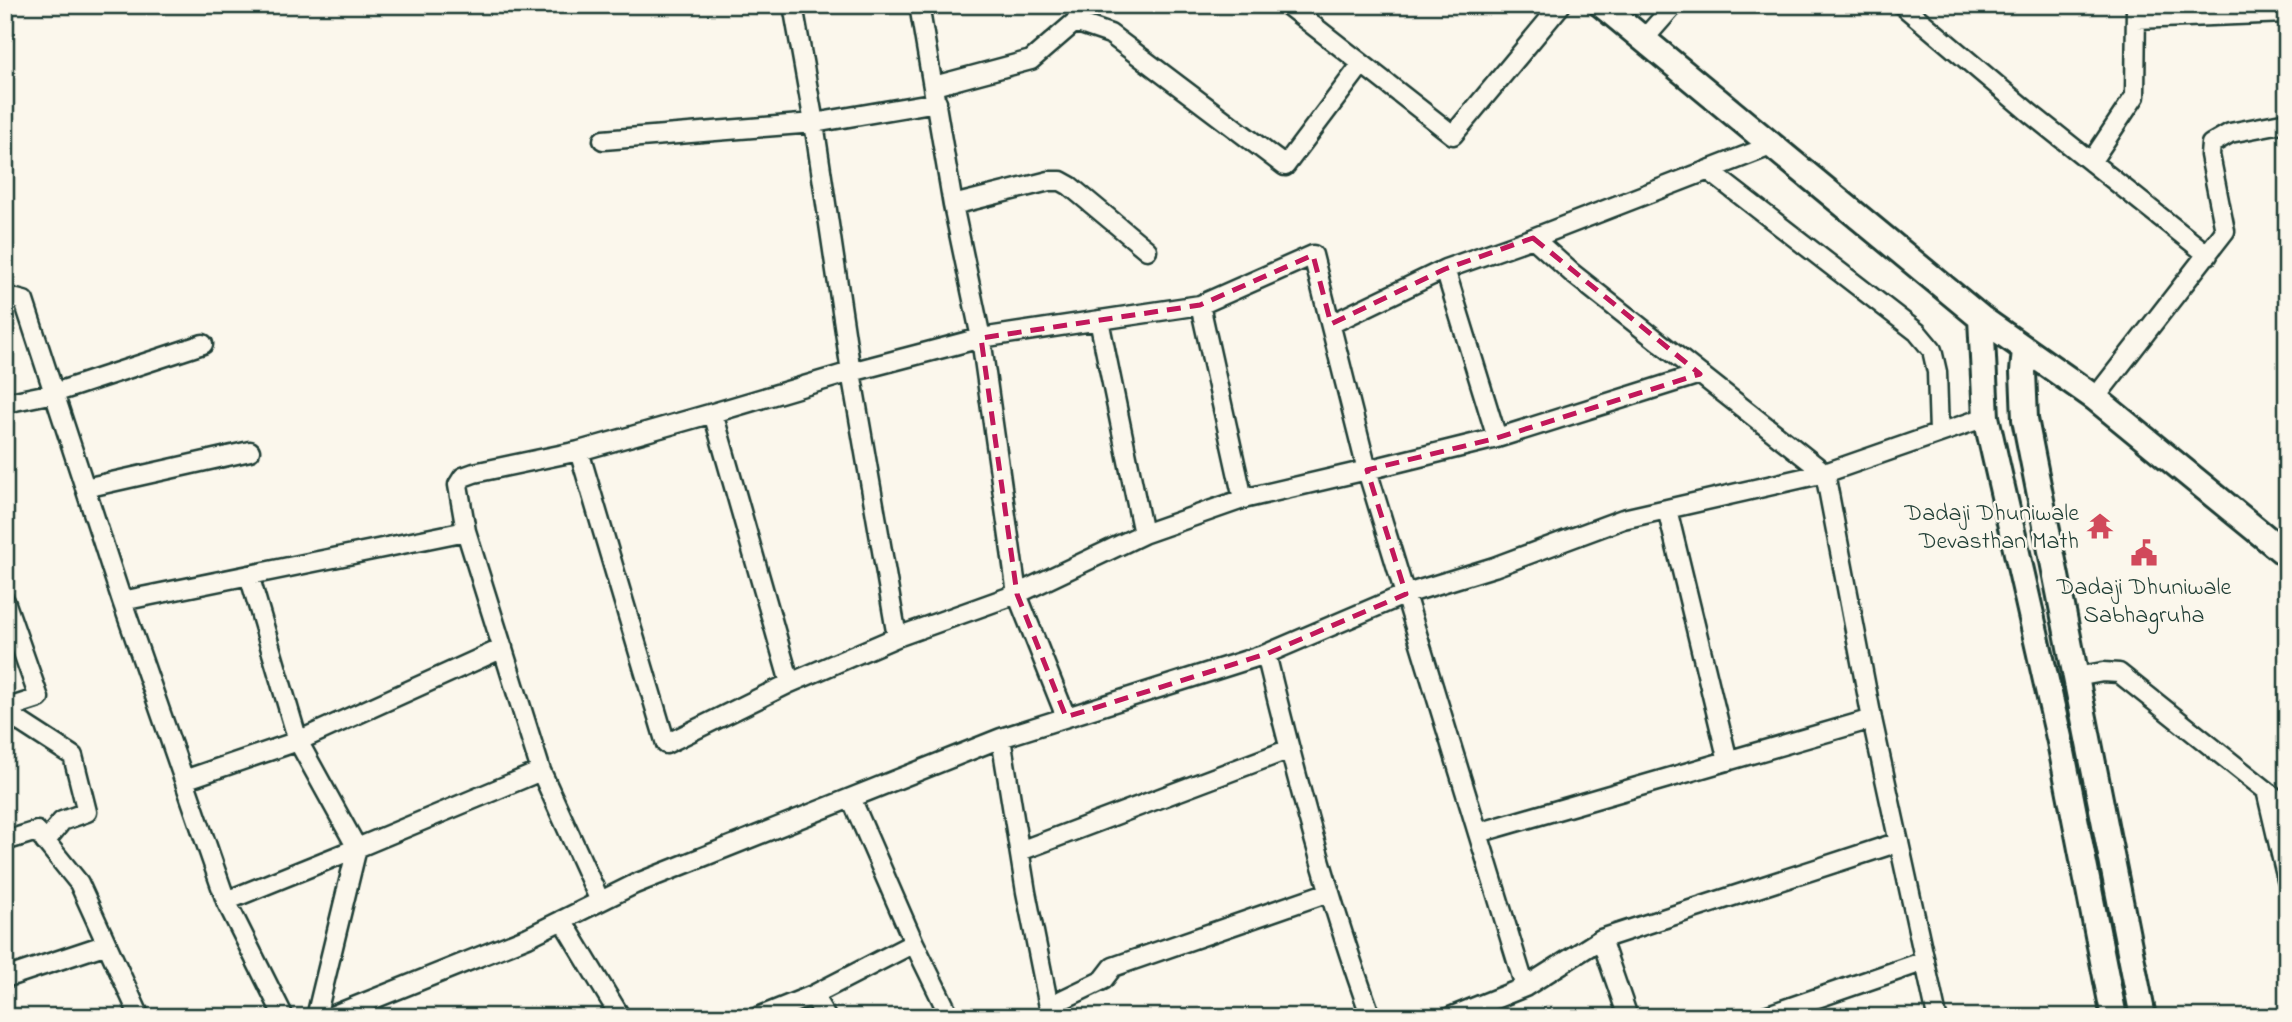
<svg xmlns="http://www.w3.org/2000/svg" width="2292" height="1022" viewBox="0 0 2292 1022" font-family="'Indie Flower',sans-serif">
  <rect width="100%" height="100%" fill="#fbf7ec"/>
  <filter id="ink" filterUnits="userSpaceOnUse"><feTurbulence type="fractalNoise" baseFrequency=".0143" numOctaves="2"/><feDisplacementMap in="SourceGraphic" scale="14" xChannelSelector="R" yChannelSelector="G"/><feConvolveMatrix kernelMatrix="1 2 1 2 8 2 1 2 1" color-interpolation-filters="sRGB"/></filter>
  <g filter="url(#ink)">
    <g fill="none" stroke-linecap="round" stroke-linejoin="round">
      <g stroke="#1f3d34" stroke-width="23">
        <path id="street" d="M 919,5 L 953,205 L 981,338 L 1017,594 L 1066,717
          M 1287,5 L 1453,135 L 1561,5
          M 1902,5 L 2031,114 L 2208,255
          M 2136,19 L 2287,13
          M 1644,39 L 1674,5
          M 934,86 L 1031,60 L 1075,22 L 1110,34 L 1285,166 L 1361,65
          M 603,140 L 814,123 L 937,102
          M 2091,162 L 2135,96 L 2136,5
          M 1708,170 L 1917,332 L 1932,350 L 1937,372 L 1939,433
          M 953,205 L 1049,181 L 1061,181 L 1070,186 L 1147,250
          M 1533,238 L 1773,145
          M 5,296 L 24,301 L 122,601 L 226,901 L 284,1017
          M 1099,320 L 1143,534
          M 1331,324 L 1445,269
          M 2095,398 L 2225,231 L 2210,155 L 2211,144 L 2230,133 L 2287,122
          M 5,403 L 54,393 L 203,344
          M 713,413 L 579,451 L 666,744 L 790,683 L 897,637 L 851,372 L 814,123 L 793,5
          M 1497,438 L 1700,374
          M 579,451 L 474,473 L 463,477 L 458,485 L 466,531 L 541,771 L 600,901
          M 85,488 L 250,451
          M 1667,509 L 1728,761
          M 5,601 L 39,698 L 5,709
          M 122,601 L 466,531
          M 897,637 L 1017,594 L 1143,534 L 1243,499 L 1200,305
          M 2076,677 L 2103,672 L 2119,673 L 2287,807
          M 790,683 L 713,413 L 851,372 L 981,338 L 1200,305 L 1313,255 L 1367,470 L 1243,499
          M 5,712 L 73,756 L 87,812 L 62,821 L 45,842
          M 184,780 L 298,741 L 249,575
          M 2266,790 L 2287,880
          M 851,798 L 914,943
          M 1478,833 L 1872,719
          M 5,841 L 37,831 L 79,883 L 140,1017
          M 1020,851 L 1290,749
          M 226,901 L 357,848 L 298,741 L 503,648
          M 562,920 L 620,1016
          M 1601,939 L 1899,842
          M 5,978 L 107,944
          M 1525,987 L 1367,470 L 1497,438 L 1445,269 L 1533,238 L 1572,273 L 1825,473 L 1872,719 L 1937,1017
          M 1049,1006 L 1103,980 L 1113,967 L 1329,892
          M 316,1017 L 357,848 L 541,771
          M 329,1017 L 528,937 L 635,884 L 1001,738
          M 758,1017 L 813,995
          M 826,1017 L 813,995 L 914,943 L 950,1017
          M 1051,1017 L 1026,892 L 1001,738 L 1266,654
          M 1371,1017 C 1328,898 1296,777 1266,654 L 1406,594 L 1494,567 L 1623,519 L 1825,473 L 1986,417
          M 1450,1017 L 1525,987 L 1601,939 L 1628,1017
          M 1762,1017 L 1925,961"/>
      </g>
      <g stroke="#1f3d34" stroke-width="30">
        <path id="secondary" d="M 1602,5 L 1981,318 L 2095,398 L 2287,555
          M 1981,318 L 1986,417 L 2060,742 L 2114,1017
          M 2025,349 L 2023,372 L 2025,419 L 2143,1017"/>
      </g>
      <use href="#street" stroke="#fbf7ec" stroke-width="18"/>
      <use href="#secondary" stroke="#fbf7ec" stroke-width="24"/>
    </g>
  </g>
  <path fill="none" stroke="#c2185b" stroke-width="5" stroke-dasharray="14 9" stroke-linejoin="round" d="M 1533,238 L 1700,374 L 1497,438 L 1367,470 L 1406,594 L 1266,654 L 1066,717 L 1017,594 L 981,338 L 1200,305 L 1313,255 L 1331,324 L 1445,269 Z"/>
  <defs>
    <g id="temple-bare" transform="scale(2.1)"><path d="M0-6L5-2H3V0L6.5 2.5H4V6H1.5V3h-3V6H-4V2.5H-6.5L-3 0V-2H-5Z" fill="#d1495b" stroke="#fbf7ec" stroke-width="2.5" paint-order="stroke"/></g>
    <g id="civic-bare" transform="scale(2.1)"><path d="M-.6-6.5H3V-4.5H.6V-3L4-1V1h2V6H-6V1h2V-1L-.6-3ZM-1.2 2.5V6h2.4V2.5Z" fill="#d1495b" stroke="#fbf7ec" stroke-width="2.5" paint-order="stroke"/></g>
  </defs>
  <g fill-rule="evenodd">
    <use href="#temple-bare" x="2100" y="526"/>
    <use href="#civic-bare" x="2144" y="553"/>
  </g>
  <g text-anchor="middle" stroke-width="5" stroke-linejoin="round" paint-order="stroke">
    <g font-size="24" fill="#1f3d34" stroke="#fbf7ec" text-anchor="end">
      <text x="2079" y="520">Dadaji Dhuniwale<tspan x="2079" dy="28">Devasthan Math</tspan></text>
      <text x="2144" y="594" text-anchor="middle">Dadaji Dhuniwale<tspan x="2144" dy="28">Sabhagruha</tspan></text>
    </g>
  </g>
  <rect width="2292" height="1022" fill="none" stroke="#fbf7ec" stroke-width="28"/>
  <rect x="14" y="14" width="2264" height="994" fill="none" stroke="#1f3d34" stroke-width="2.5" filter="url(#ink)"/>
</svg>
